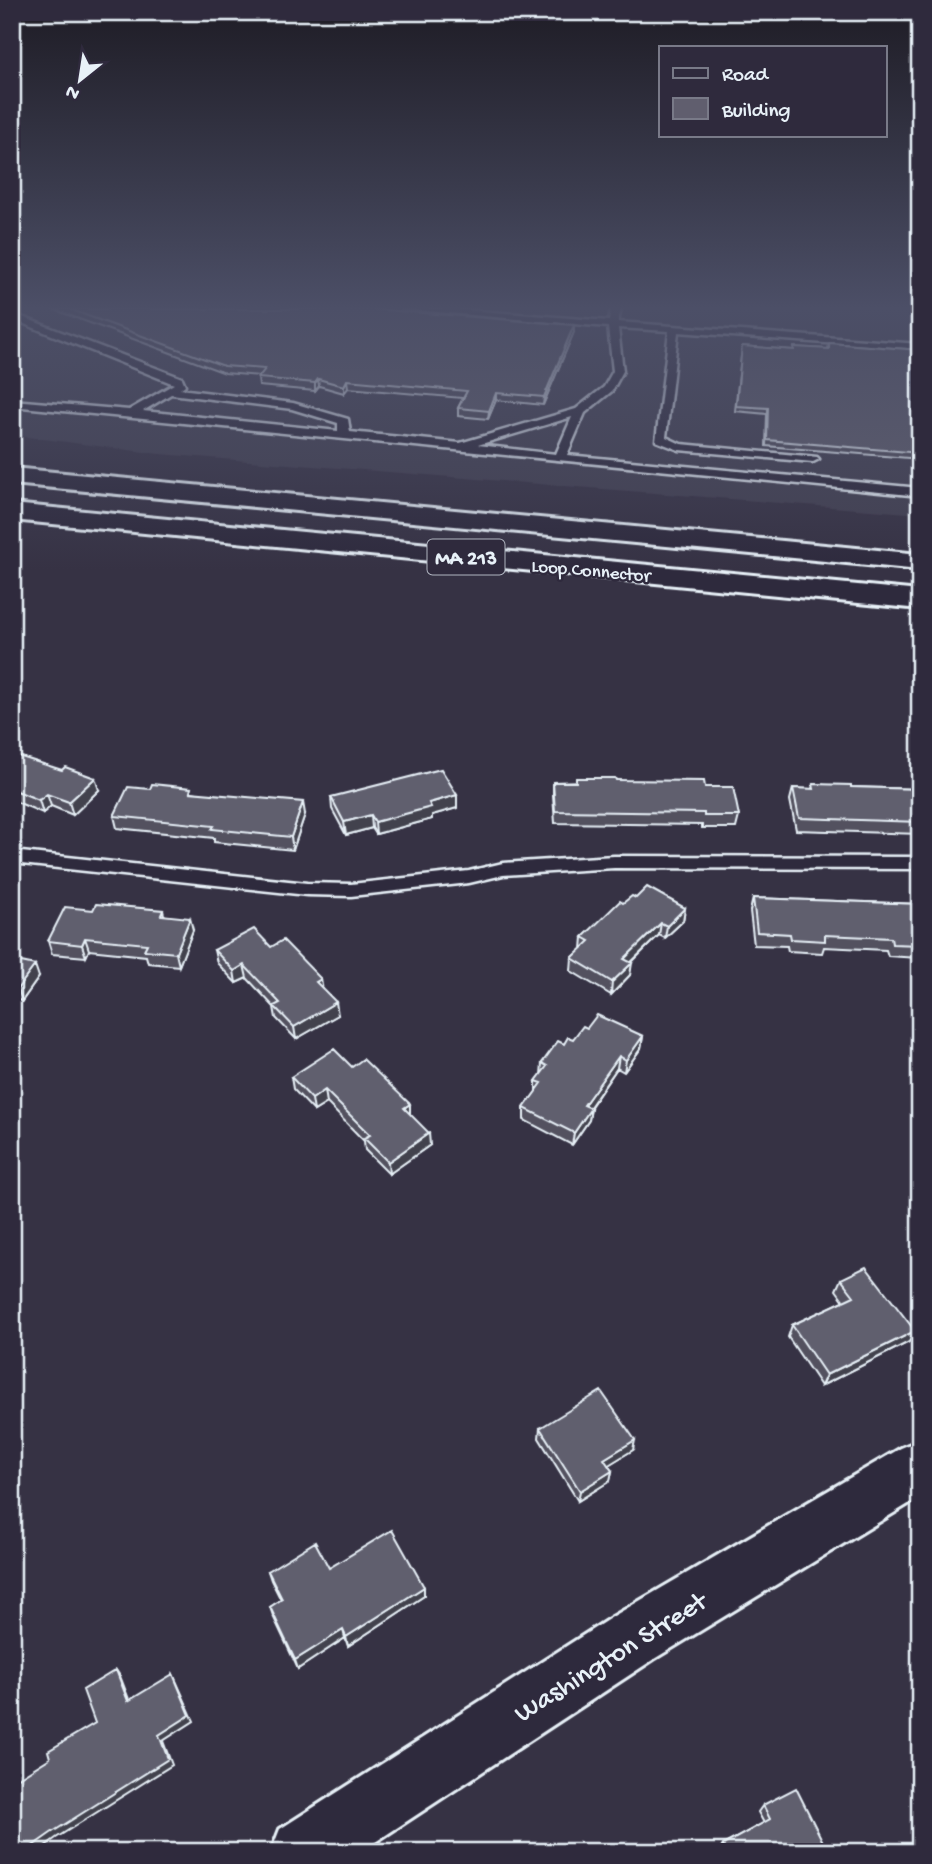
<svg xmlns="http://www.w3.org/2000/svg" width="932" height="1864" viewBox="0 0 932 1864" font-family="'Gochi Hand',sans-serif">
  <rect width="100%" height="100%" fill="#363244"/>
  <filter id="ink" filterUnits="userSpaceOnUse"><feTurbulence type="fractalNoise" baseFrequency=".0143" numOctaves="2"/><feDisplacementMap in="SourceGraphic" scale="14" xChannelSelector="R" yChannelSelector="G"/><feConvolveMatrix kernelMatrix="1 2 1 2 8 2 1 2 1" color-interpolation-filters="sRGB"/></filter>
  <g filter="url(#ink)">
    <path fill="#433f51" d="M 12,309 L 920,309 L 920,514 L 159,454 L 12,435 Z"/>
    <g fill="none" stroke-linecap="round" stroke-linejoin="round">
      <g stroke="#e8f1f8" stroke-width="5">
        <path id="service" d="M 404,309 L 454,309 L 609,321 L 611,309 L 621,309 L 618,322 L 920,344 L 920,350 L 678,332 L 666,437 L 681,444 L 817,457 L 819,459 L 813,462 L 679,450 L 656,441 L 669,331 L 618,328 L 623,371 L 612,391 L 585,413 L 567,455 L 920,488 L 920,496 L 12,406 L 12,400 L 129,410 L 174,384 L 12,319 L 12,313 L 182,378 L 185,385 L 180,389 L 293,403 L 348,419 L 350,432 L 460,443 L 576,409 L 604,387 L 613,371 L 608,327 ZM 171,394 L 292,409 L 338,423 L 338,431 L 143,411 ZM 572,417 L 556,454 L 478,445 Z
          M 12,851 L 307,883 L 351,884 L 469,871 L 503,863 L 614,856 L 920,857 L 920,869 L 614,868 L 503,875 L 469,883 L 351,896 L 307,895 L 12,863 Z"/>
      </g>
      <g stroke="#e8f1f8" stroke-width="6">
        <path id="tertiary" d="M 920,1440 L 920,1497 L 654,1659 L 360,1852 L 271,1852 L 280,1829 L 612,1617 L 901,1448 Z"/>
      </g>
      <g stroke="#e8f1f8" stroke-width="6">
        <path id="motorway" d="M 12,468 L 920,554 L 920,570 L 12,484 Z
          M 12,504 L 920,591 L 920,609 L 12,520 Z"/>
      </g>
      <use href="#service" fill="#2f2a3d" fill-rule="evenodd"/>
      <use href="#tertiary" fill="#2f2a3d" fill-rule="evenodd"/>
      <use href="#motorway" fill="#2f2a3d" fill-rule="evenodd"/>
    </g>
    <path fill="#53515f" stroke="#e8f1f8" stroke-width="2" d="M 52,309 L 372,309 L 574,325 L 574,332 L 543,405 L 496,400 L 488,419 L 458,416 L 458,408 L 463,398 L 348,388 L 344,393 L 319,386 L 315,391 L 259,386 L 258,378 L 260,376 L 225,373 Z
      M 829,343 L 920,350 L 920,459 L 766,446 L 767,414 L 735,411 L 742,346 L 793,350 L 794,347 L 828,349 Z
      M 12,754 L 99,790 L 73,815 L 51,806 L 43,813 L 12,800 Z
      M 616,780 L 705,787 L 739,816 L 736,828 L 702,828 L 702,825 L 555,823 L 553,795 L 553,782 Z
      M 813,784 L 851,787 L 920,789 L 920,834 L 796,830 L 790,800 L 793,788 L 812,789 Z
      M 150,789 L 192,792 L 305,814 L 293,850 L 214,842 L 214,838 L 117,828 L 114,816 Z
      M 331,797 L 457,808 L 432,815 L 432,819 L 376,834 L 372,828 L 346,835 L 332,809 Z
      M 636,898 L 685,908 L 683,921 L 665,938 L 659,935 L 631,963 L 630,975 L 611,995 L 571,971 L 572,958 L 582,949 L 583,937 L 623,903 Z
      M 753,898 L 920,904 L 920,954 L 918,958 L 888,956 L 886,950 L 824,947 L 822,953 L 788,951 L 787,946 L 754,945 L 750,911 Z
      M 93,910 L 163,910 L 164,915 L 193,930 L 179,966 L 148,963 L 146,956 L 89,950 L 86,957 L 52,954 L 48,941 Z
      M 271,947 L 321,979 L 322,988 L 338,1015 L 296,1039 L 276,1018 L 274,1007 L 247,978 L 236,983 L 217,963 L 214,950 Z
      M 12,960 L 39,977 L 22,1001 L 14,999 L 12,1001 Z
      M 587,1028 L 643,1036 L 641,1048 L 624,1072 L 617,1068 L 590,1108 L 591,1108 L 589,1120 L 572,1145 L 524,1120 L 524,1108 L 536,1092 L 536,1081 L 541,1075 L 542,1063 L 564,1044 L 573,1039 Z
      M 352,1067 L 410,1104 L 410,1114 L 430,1145 L 389,1174 L 365,1150 L 364,1141 L 327,1103 L 314,1111 L 293,1089 L 291,1077 Z
      M 841,1279 L 915,1331 L 909,1342 L 821,1386 L 788,1337 L 792,1325 L 844,1301 L 836,1290 Z
      M 540,1428 L 633,1450 L 608,1465 L 612,1471 L 610,1481 L 578,1501 L 539,1438 Z
      M 329,1568 L 424,1587 L 424,1596 L 348,1646 L 345,1638 L 298,1669 L 273,1616 L 270,1607 L 281,1600 L 271,1580 L 268,1571 Z
      M 763,1805 L 828,1852 L 719,1852 L 723,1845 L 764,1823 L 758,1812 Z"/>
    <path fill="#43424d" stroke="#e8f1f8" stroke-width="2" d="M 574,325 L 574,332 L 543,405 L 544,397 Z
      M 318,379 L 319,386 L 315,391 L 315,383 Z
      M 347,380 L 348,388 L 344,393 L 344,386 Z
      M 496,393 L 496,400 L 488,419 L 489,411 Z
      M 95,778 L 99,790 L 73,815 L 69,802 Z
      M 47,794 L 51,806 L 43,813 L 39,800 Z
      M 457,795 L 457,808 L 432,815 L 432,819 L 376,834 L 375,822 L 429,803 Z
      M 303,802 L 305,814 L 293,850 L 291,837 Z
      M 371,815 L 372,828 L 346,835 L 344,822 Z
      M 685,908 L 683,921 L 665,938 L 667,926 Z
      M 190,918 L 193,930 L 179,966 L 176,953 Z
      M 661,923 L 659,935 L 622,971 L 624,959 Z
      M 85,938 L 89,950 L 86,957 L 82,945 Z
      M 632,963 L 630,975 L 611,995 L 612,982 Z
      M 35,965 L 39,977 L 22,1001 L 18,988 Z
      M 244,965 L 247,978 L 236,983 L 234,971 Z
      M 321,979 L 323,991 L 316,982 Z
      M 336,1002 L 338,1015 L 296,1039 L 294,1027 Z
      M 643,1036 L 641,1048 L 624,1072 L 626,1060 Z
      M 619,1056 L 617,1068 L 583,1117 L 584,1105 Z
      M 325,1090 L 327,1103 L 314,1111 L 312,1099 Z
      M 410,1104 L 410,1116 L 404,1108 Z
      M 591,1108 L 589,1120 L 572,1145 L 574,1133 Z
      M 429,1133 L 430,1145 L 389,1174 L 388,1162 Z
      M 915,1331 L 909,1342 L 821,1386 L 826,1375 Z
      M 635,1440 L 633,1450 L 602,1469 L 604,1459 Z
      M 612,1471 L 610,1481 L 578,1501 L 580,1491 Z
      M 424,1587 L 424,1596 L 348,1646 L 346,1637 Z
      M 343,1630 L 345,1638 L 298,1669 L 295,1660 Z
      M 116,1670 L 120,1676 L 132,1707 L 128,1701 Z
      M 173,1674 L 194,1721 L 163,1741 L 172,1765 L 56,1838 L 37,1852 L 24,1852 L 159,1735 Z"/>
    <path fill="#605e6e" stroke="#e8f1f8" stroke-width="2" d="M 69,309 L 372,309 L 574,325 L 544,397 L 496,393 L 489,411 L 458,408 L 467,391 L 347,380 L 344,386 L 318,379 L 315,383 L 258,378 L 265,369 L 224,366 Z
      M 829,343 L 920,350 L 920,453 L 767,440 L 768,408 L 736,406 L 742,346 L 794,350 L 794,347 L 829,349 Z
      M 12,754 L 62,770 L 65,767 L 95,778 L 69,802 L 47,794 L 39,800 L 12,789 Z
      M 441,769 L 457,795 L 429,803 L 431,807 L 375,822 L 371,815 L 344,822 L 331,797 Z
      M 576,778 L 615,778 L 616,780 L 704,781 L 705,787 L 733,787 L 739,816 L 704,816 L 704,813 L 555,811 L 553,782 L 576,782 Z
      M 152,784 L 191,788 L 190,792 L 303,802 L 291,837 L 212,829 L 214,826 L 114,816 L 128,787 L 150,789 Z
      M 813,784 L 851,785 L 851,787 L 920,789 L 920,822 L 799,818 L 793,788 L 814,789 Z
      M 647,887 L 685,908 L 667,926 L 661,923 L 624,959 L 632,963 L 612,982 L 572,958 L 590,941 L 583,937 L 620,901 L 623,903 L 632,896 L 636,898 Z
      M 753,898 L 920,904 L 920,945 L 892,944 L 891,938 L 825,935 L 825,941 L 791,939 L 790,934 L 757,932 Z
      M 96,904 L 163,910 L 161,915 L 190,918 L 176,953 L 144,950 L 147,944 L 85,938 L 82,945 L 48,941 L 65,907 L 93,910 Z
      M 254,929 L 271,947 L 283,940 L 321,979 L 316,982 L 336,1002 L 294,1027 L 274,1006 L 280,1003 L 244,965 L 234,971 L 214,950 Z
      M 12,960 L 35,965 L 18,988 L 12,987 Z
      M 597,1015 L 643,1036 L 626,1060 L 619,1056 L 584,1105 L 591,1108 L 574,1133 L 524,1108 L 542,1083 L 536,1081 L 547,1066 L 542,1063 L 558,1041 L 564,1044 L 568,1037 L 573,1039 L 583,1026 L 587,1028 Z
      M 334,1049 L 352,1067 L 363,1059 L 410,1104 L 404,1108 L 429,1133 L 388,1162 L 364,1138 L 370,1135 L 325,1090 L 312,1099 L 291,1077 Z
      M 866,1267 L 915,1331 L 826,1375 L 792,1325 L 854,1296 L 841,1279 Z
      M 601,1391 L 635,1440 L 604,1459 L 612,1471 L 580,1491 L 540,1428 Z
      M 392,1530 L 424,1587 L 346,1637 L 343,1630 L 295,1660 L 270,1607 L 282,1599 L 268,1571 L 315,1542 L 329,1568 Z
      M 116,1670 L 128,1701 L 173,1674 L 190,1715 L 159,1735 L 168,1759 L 51,1833 L 24,1852 L 12,1852 L 12,1782 L 50,1758 L 48,1751 L 95,1723 L 83,1690 Z
      M 796,1788 L 828,1852 L 726,1852 L 723,1845 L 770,1819 L 763,1805 Z"/>
  </g>
  <linearGradient id="sky" x2="0" y2="1"><stop stop-color="#1e1c25"/><stop offset="0.54" stop-color="#4c4f67"/><stop offset="1" stop-color="#4c4f67" stop-opacity="0"/></linearGradient>
  <rect width="932" height="570" fill="url(#sky)"/>
  <g text-anchor="middle" stroke-width="5" stroke-linejoin="round" paint-order="stroke">
    <g font-size="19" fill="#e8f1f8" stroke="#2f2a3d">
      <text transform="translate(591 569) rotate(5)" y="7">Loop Connector</text>
    </g>
    <rect fill="#2f2a3d" stroke="#b0b5c0" stroke-width="2" x="427.5" y="539.5" width="77" height="35" rx="5"/>
    <g font-size="21" font-weight="bold" fill="#e8f1f8">
      <text x="466" y="564">MA 213</text>
    </g>
    <g font-size="28" fill="#e8f1f8" stroke="#2f2a3d">
      <text transform="translate(609 1655) rotate(-32)" y="10">Washington Street</text>
    </g>
  </g>
  <rect width="932" height="1864" fill="none" stroke="#2f2a3d" stroke-width="42"/>
  <rect x="21" y="21" width="890" height="1822" fill="none" stroke="#e8f1f8" stroke-width="2.5" filter="url(#ink)"/>
  <rect x="659" y="46" width="228" height="91" fill="#2f2a3d" stroke="#797a88" stroke-width="2"/>
  <rect x="673" y="68" width="35" height="10" fill="#2f2a3d" stroke="#797a88" stroke-width="2"/>
  <text x="722" y="80" font-size="21" fill="#e8f1f8">Road</text>
  <rect x="673" y="98" width="35" height="21" fill="#605e6e" stroke="#797a88" stroke-width="2"/>
  <text x="722" y="116" font-size="21" fill="#e8f1f8">Building</text>
  <g transform="translate(80 80) rotate(210)" stroke="#2f2a3d" stroke-width="5" paint-order="stroke">
  <path d="M0-5L12 26L0 18L-12 26Z" fill="#e8f1f8"/>
  <text y="-10" font-size="19" font-weight="bold" text-anchor="middle" fill="#e8f1f8">N</text>
  </g>
</svg>
